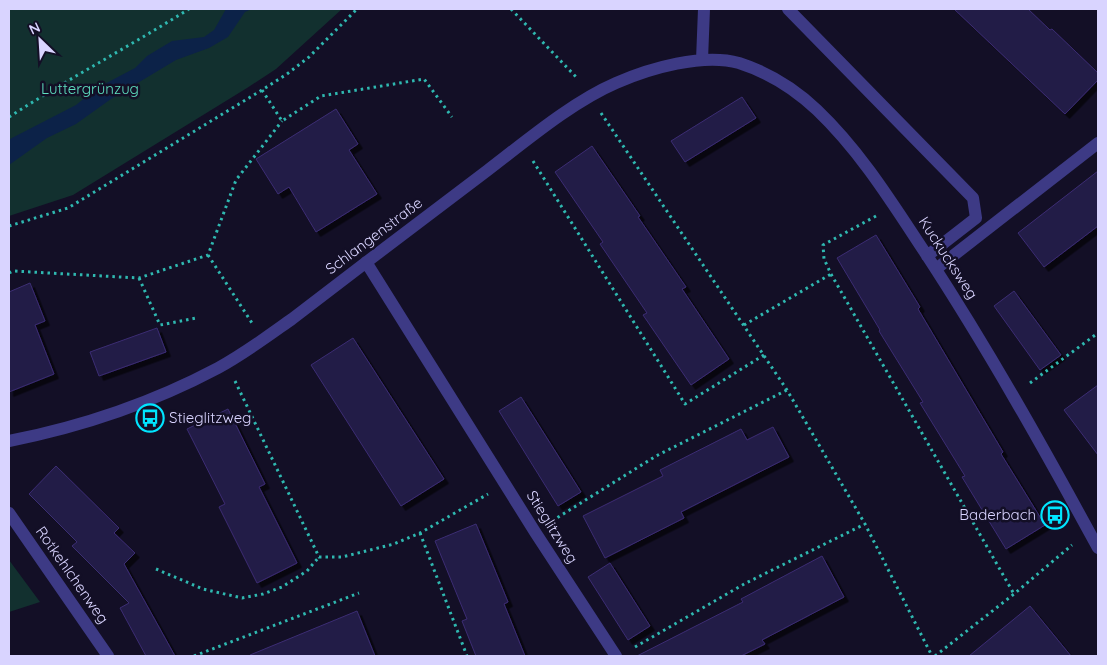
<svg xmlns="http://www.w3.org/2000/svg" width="1107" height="665" viewBox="0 0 1107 665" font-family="Quicksand,sans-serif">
  <defs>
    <filter id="shadow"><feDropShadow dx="4.5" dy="4.5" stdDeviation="0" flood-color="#0009"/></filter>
  </defs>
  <rect width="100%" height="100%" fill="#130f26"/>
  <path fill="#12302f" d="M 9,9 L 342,9 L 276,69 L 247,88 L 73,195 L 9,216 Z
    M 9,560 L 40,602 L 9,612 Z"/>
  <path fill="#0c2248" d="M 226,9 L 252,9 L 245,12 L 228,37 L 209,48 L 176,60 L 111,99 L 76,124 L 47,138 L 9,165 L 10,139 L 76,105 L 97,88 L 135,68 L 147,56 L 172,41 L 204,37 L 214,30 Z"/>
  <path fill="#241b47" stroke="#3b2d73" filter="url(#shadow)" d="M 954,9 L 1028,9 L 1050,30 L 1052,29 L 1098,73 L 1098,80 L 1065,114 Z
    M 742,97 L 756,118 L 685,162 L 671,141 Z
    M 336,109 L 358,144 L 349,150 L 377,194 L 316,232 L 289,187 L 278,194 L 256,159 Z
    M 592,146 L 640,216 L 638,217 L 686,287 L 682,289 L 729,359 L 691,385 L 643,315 L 647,313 L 600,244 L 603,242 L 555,172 Z
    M 1098,171 L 1098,226 L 1044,267 L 1018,233 Z
    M 876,235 L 920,307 L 918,309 L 1003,452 L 1001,454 L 1045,525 L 1006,549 L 962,477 L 965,476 L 920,403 L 923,402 L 879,331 L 880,330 L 837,258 Z
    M 30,283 L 45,321 L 35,325 L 54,374 L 9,392 L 9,292 Z
    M 1014,291 L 1061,355 L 1040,370 L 994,306 Z
    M 157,328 L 166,352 L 99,376 L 90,352 Z
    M 353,338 L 444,479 L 401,506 L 311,365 Z
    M 1098,385 L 1098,455 L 1064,410 Z
    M 521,397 L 581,492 L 558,506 L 499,411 Z
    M 228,409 L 265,484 L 259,487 L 297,563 L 257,583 L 219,507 L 225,504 L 187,429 Z
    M 773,427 L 789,457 L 681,512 L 684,518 L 605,558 L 583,516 L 663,476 L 660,470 L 741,429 L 747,440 Z
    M 56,466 L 119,528 L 114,533 L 135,553 L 124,564 L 175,656 L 146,656 L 120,608 L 129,603 L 72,546 L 77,542 L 29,494 Z
    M 476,524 L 508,602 L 504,604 L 525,656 L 476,656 L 462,621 L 467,619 L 435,541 Z
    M 822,556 L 844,597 L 762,640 L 765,644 L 741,656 L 637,656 L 743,602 L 741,599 Z
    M 610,563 L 650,626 L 628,640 L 588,577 Z
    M 1030,606 L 1071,656 L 969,656 Z
    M 357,611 L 375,656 L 250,656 L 250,655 Z"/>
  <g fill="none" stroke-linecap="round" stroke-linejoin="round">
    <path stroke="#2fb8b0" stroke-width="3" stroke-dasharray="2.5 4" stroke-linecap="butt" d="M 511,9 L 578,79
      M 262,90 L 282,121 L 321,96 L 424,79 L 452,117
      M 601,113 L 787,390 L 865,524 L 932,656
      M 9,117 C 68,79 130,46 189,9
      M 533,161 L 685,404 L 764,355
      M 876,216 L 823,245 L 824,259 L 831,274 L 1014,594
      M 9,226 L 68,208 L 262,90 L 287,74 L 309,57 L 357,9
      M 208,255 L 252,323
      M 9,273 L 13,271 L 139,278 L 208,255 L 236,180 L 282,121
      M 139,278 L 160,325 L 196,318
      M 744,325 L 831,274
      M 235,381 L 319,557 L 342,557 L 394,544 L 420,533 L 488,494
      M 1030,383 L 1098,333
      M 552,521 L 656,456 L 787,390
      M 420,533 L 467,656
      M 156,569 L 203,589 L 242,598 L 263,594 L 282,587 L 307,571 L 319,557
      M 635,647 L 746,583 L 865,524
      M 194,656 L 359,593
      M 935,656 L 1014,594 L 1072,545"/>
    <path stroke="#3d3a85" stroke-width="12" d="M 788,9 L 973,198 L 976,218 L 927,256
      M 702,60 L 704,9
      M 366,262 L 535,532 L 616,656
      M 936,269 L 1098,143
      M 9,441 C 80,427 154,402 218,368 C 244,354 268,336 292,319 C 357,269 423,219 488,170 C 526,141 572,102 616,83 C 650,68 703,53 739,63 C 767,72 795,89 817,110 C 860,151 891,201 924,251 C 987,347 1043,447 1098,548
      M 9,513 L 108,656"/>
  </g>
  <defs>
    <g id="bus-ring" transform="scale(1.4375)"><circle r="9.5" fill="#130f26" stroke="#00e5ff" stroke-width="1.5"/><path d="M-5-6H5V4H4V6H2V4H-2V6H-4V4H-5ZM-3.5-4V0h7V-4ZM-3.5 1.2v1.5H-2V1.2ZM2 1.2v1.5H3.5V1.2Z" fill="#00e5ff"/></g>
  </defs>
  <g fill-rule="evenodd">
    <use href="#bus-ring" x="150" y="418"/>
    <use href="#bus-ring" x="1055" y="515"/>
  </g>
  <g text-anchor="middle" stroke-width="5" stroke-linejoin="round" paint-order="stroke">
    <g font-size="15" fill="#5fe0c0" stroke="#130f26">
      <text x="90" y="94">Luttergrünzug</text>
    </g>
    <g font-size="15" fill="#d9d4ff" stroke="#130f26">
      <text transform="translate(374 236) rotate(-37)" y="5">Schlangenstraße</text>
      <text transform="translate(948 258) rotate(57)" y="5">Kuckucksweg</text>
      <text transform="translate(552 527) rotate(58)" y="5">Stieglitzweg</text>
      <text transform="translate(72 575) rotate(55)" y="5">Rotkehlchenweg</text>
    </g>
    <g font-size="15" fill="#d9d4ff" stroke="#130f26" text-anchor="start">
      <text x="169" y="423">Stieglitzweg</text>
      <text x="1036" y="520" text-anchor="end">Baderbach</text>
    </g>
  </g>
  <rect width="1107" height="665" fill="none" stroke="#d9d4ff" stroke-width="20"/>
  <g transform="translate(40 40) rotate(335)" stroke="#130f26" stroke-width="4" paint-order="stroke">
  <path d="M0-4L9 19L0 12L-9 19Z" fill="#d9d4ff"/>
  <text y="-8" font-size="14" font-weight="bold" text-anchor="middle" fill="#d9d4ff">N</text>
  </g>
</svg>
